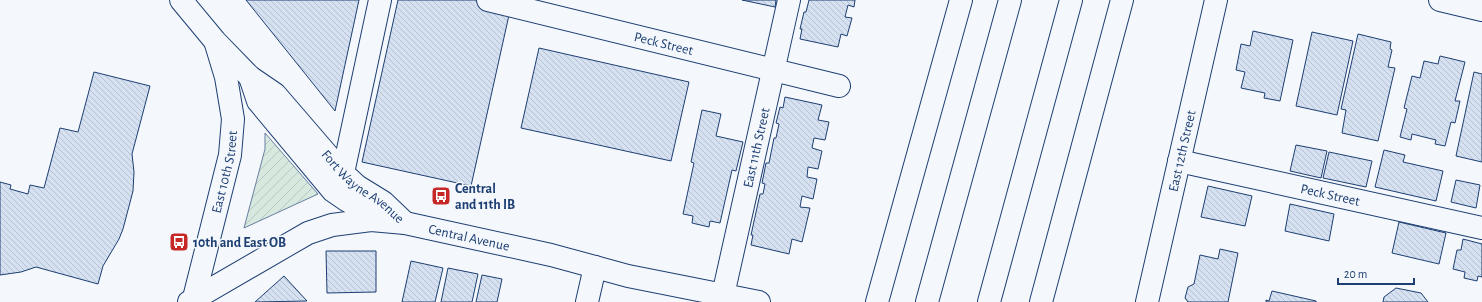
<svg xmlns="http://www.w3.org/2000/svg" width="1482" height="302" viewBox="0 0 1482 302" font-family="'Alegreya Sans',sans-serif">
  <defs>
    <pattern id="garden-furrows" width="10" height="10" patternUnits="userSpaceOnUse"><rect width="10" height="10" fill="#d7e8df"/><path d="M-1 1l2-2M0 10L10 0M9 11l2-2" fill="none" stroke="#b8c8c3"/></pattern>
    <pattern id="building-back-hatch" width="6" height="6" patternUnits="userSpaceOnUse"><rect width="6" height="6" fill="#d5e0f0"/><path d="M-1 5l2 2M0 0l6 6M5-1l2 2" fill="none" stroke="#b6c1d1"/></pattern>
  </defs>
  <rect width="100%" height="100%" fill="#f4f7fb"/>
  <path fill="url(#garden-furrows)" stroke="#687fa3" d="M 265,133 L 318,194 L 244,228 L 265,149 Z"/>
  <path fill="url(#building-back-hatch)" stroke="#1d3f73" d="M 246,0 L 359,0 L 335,111 Z
    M 398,0 L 485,0 L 511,6 L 471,186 L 362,162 Z
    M 742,0 L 776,0 L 775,7 Z
    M 809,0 L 855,0 L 854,7 L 848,5 L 845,17 L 852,18 L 847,36 L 841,34 L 838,47 L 800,39 L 802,29 L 800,29 L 804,12 L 806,12 Z
    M 1253,31 L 1293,40 L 1280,101 L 1264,98 L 1265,93 L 1241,88 L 1245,72 L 1236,70 L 1241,44 L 1250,46 Z
    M 1312,32 L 1353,41 L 1337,115 L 1296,106 Z
    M 1358,34 L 1391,42 L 1390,49 L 1392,50 L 1388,67 L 1395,68 L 1378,141 L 1342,133 L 1346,110 L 1341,109 Z
    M 539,48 L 689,82 L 671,161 L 521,128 Z
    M 1440,56 L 1465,62 L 1455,101 L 1460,101 L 1455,123 L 1451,122 L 1445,146 L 1435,144 L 1436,140 L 1412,134 L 1411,140 L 1400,137 L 1407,109 L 1404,108 L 1412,76 L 1420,78 L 1424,61 L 1438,64 Z
    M 94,72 L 150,86 L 132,154 L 134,172 L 133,191 L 123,229 L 119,239 L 103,266 L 98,284 L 36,267 L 21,272 L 0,275 L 0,182 L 11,185 L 10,189 L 28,194 L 30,185 L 44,188 L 60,128 L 78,132 Z
    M 1474,72 L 1482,74 L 1482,162 L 1456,156 Z
    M 785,97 L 822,105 L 818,120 L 829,122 L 825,140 L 814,138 L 812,148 L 822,151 L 818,169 L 808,167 L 807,177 L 817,179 L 813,199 L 802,196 L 800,207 L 810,208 L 802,242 L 792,239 L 789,254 L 751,245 L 753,235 L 751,235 L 760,194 L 763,194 L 765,184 L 762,183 L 766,163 L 769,163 L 774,138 L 776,138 L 779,124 L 776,123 L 780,107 L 783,108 Z
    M 702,110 L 721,114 L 716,136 L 743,142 L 736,171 L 732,170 L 720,223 L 710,221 L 709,227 L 692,223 L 693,216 L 683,214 L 694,163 L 691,162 Z
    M 1296,145 L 1327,151 L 1321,178 L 1290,171 Z
    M 1384,150 L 1405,155 L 1403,162 L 1443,171 L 1436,201 L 1375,187 Z
    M 1329,152 L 1372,161 L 1366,187 L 1323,178 Z
    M 1456,180 L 1480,185 L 1476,208 L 1451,202 Z
    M 1208,186 L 1252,196 L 1245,226 L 1201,217 Z
    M 1290,204 L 1334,214 L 1329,241 L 1285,231 Z
    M 1399,222 L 1446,233 L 1439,264 L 1392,253 Z
    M 1463,239 L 1482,244 L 1482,277 L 1478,276 L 1477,281 L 1464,278 L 1465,272 L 1453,269 L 1457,250 L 1461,250 Z
    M 1220,249 L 1238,253 L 1228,302 L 1188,302 L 1185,298 L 1188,287 L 1194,284 L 1200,255 L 1218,259 Z
    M 326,251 L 376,251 L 376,292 L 327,293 Z
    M 411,261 L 443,268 L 435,302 L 402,302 Z
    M 448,268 L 478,274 L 472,302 L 441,302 Z
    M 482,275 L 502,279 L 497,302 L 476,302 Z
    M 284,276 L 307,301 L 255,302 Z
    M 1396,288 L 1421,293 L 1428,302 L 1383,302 L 1384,297 Z
    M 1272,291 L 1316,301 L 1316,302 L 1266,302 L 1266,300 L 1269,301 Z"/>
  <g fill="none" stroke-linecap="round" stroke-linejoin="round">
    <g stroke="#1d3f73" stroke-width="24">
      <g id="street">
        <path id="s1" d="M 488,0 L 839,86"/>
        <path d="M 1440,0 L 1482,10"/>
        <path id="s2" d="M 1179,161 L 1482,228"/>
        <path id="s3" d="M 723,295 L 789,0"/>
        <path d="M 587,302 L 595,267"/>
        <path id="s4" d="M 1147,302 L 1216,0"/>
      </g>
    </g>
    <g stroke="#1d3f73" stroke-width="24">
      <g id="secondary">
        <path id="s5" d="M 181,0 L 215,41 L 250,77 L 275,94 L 343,173 L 357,186 L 383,202 L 405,223"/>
        <path d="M 250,77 L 258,101 L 333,191 C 349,203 365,212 384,217"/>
        <path d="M 343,173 L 380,0"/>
        <path id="s6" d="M 189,302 L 308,233 L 332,225 L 371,220 L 405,223 L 551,255 L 628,276 L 759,302"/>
        <path id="s7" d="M 193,302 L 230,155 L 233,119 L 226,77 L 216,44"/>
      </g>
    </g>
    <g stroke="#1d3f73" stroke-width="24">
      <path id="highway" d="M 877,302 L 961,0
        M 927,302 L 1010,0
        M 989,302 L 1071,0
        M 1041,302 L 1122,0"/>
    </g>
    <use href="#street" stroke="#f4f7fb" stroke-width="22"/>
    <use href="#secondary" stroke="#f4f7fb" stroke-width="22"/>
    <use href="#highway" stroke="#f4f7fb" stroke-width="22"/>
  </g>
  <defs>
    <g id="bus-square" transform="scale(1)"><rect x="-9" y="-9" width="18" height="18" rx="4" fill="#c62828" stroke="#f4f7fb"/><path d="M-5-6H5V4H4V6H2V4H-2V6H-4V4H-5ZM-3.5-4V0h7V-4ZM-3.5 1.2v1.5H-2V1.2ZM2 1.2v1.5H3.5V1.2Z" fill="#fff"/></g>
  </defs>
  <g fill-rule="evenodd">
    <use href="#bus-square" x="441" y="196"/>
    <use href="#bus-square" x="179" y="242"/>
  </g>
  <g text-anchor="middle" stroke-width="3" stroke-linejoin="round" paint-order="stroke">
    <g font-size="14" fill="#1d3f73" stroke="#f4f7fb">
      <text dy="5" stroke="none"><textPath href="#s1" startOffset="181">Peck Street</textPath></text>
      <text dy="5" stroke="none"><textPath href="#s3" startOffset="151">East 11th Street</textPath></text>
      <text dy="5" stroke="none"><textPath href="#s4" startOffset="155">East 12th Street</textPath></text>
      <text dy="5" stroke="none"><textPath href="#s7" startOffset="134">East 10th Street</textPath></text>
      <text dy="5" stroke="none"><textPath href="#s5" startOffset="262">Fort Wayne Avenue</textPath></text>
      <text dy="5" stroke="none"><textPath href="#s2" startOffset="155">Peck Street</textPath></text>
      <text dy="5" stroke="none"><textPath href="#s6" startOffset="302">Central Avenue</textPath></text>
    </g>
    <g font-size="14" font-weight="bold" fill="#1d3f73" stroke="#f4f7fb" text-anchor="start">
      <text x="455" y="193">Central<tspan x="455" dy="16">and 11th IB</tspan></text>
      <text x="193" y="247">10th and East OB</text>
    </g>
  </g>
  <path d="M1338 278v6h76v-6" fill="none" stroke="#1d3f73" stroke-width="2"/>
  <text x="1344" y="278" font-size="12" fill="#1d3f73" stroke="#f4f7fb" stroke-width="3" paint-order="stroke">20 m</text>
</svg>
